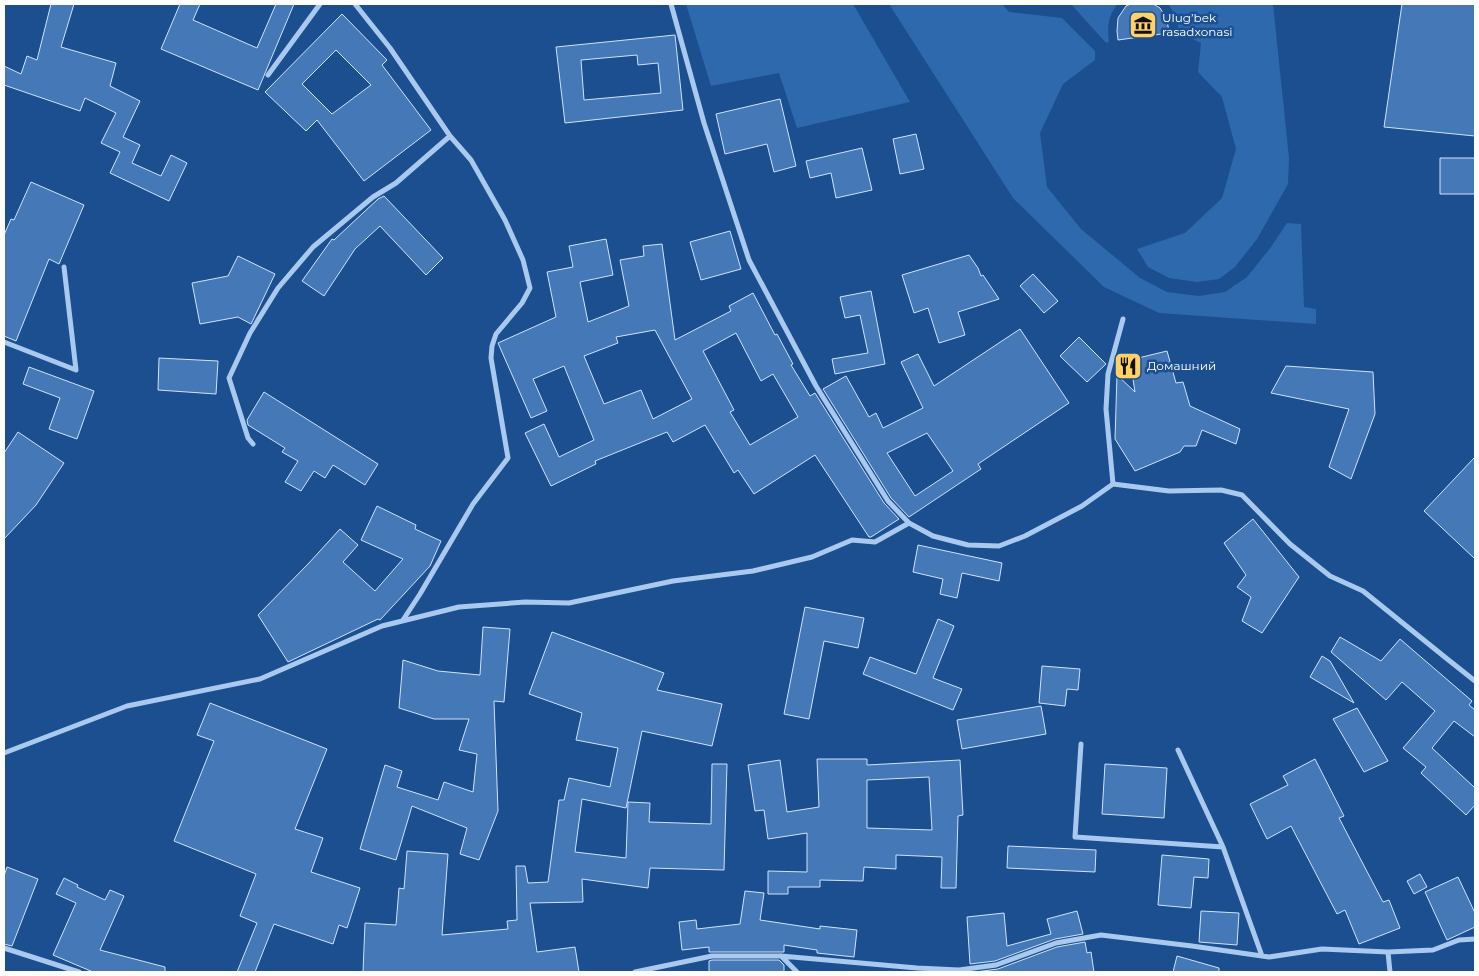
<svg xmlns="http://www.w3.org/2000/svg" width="1479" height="976" viewBox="0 0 1479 976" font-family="Montserrat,sans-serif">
  <rect width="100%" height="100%" fill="#1b4f8f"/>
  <path fill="#2e69ad" d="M 686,4 L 853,4 L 910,102 L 797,128 L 779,73 L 711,86 Z
    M 889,4 L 1002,4 L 1009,12 L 1062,18 L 1095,51 L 1095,60 L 1063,84 L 1040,133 L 1047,187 L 1081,229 L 1140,278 L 1167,292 L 1199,296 L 1225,292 L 1247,277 L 1271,247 L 1287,223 L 1301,224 L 1304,307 L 1316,309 L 1316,324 L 1159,313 L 1104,287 L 1013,198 Z
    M 1071,4 L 1117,4 C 1108,18 1107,25 1109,42 L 1106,43 Z
    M 1168,4 L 1273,4 L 1289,158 L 1288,184 L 1257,239 L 1235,267 L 1219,279 L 1197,282 L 1169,278 L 1148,267 L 1137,249 L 1185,233 L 1222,198 L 1236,149 L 1222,97 L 1198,72 L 1201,43 L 1179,33 L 1176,16 Z"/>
  <path fill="#4478b7" stroke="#cfe3fa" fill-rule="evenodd" d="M 51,4 L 74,4 L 61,47 L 116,63 L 110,86 L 140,101 L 123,137 L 140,145 L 132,163 L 161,176 L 171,155 L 187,163 L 169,201 L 110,173 L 120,152 L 101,143 L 116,113 L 85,98 L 80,111 L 4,85 L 4,66 L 21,74 L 27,56 L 37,60 Z
    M 180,4 L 200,4 L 193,20 L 257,48 L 276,4 L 294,4 L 258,90 L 161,49 Z
    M 1131,4 L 1153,4 L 1160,8 L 1167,19 L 1169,33 L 1118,40 L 1117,31 L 1118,18 L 1126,6 Z
    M 1402,4 L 1475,4 L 1475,136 L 1384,127 Z
    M 342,14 L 387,60 L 382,65 L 431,130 L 364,181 L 317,120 L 306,131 L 265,92 ZM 336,50 L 371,85 L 332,114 L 302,84 Z
    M 675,35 L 683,110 L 565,123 L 556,47 ZM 637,55 L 638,65 L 658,63 L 661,93 L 584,100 L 581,60 Z
    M 780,99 L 796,166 L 774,172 L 767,144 L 725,154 L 716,114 Z
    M 916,134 L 924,169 L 900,174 L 893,139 Z
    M 862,148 L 872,190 L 836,198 L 831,173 L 810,178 L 806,161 Z
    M 1440,158 L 1475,158 L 1475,194 L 1440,194 Z
    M 31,182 L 84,205 L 59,264 L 49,259 L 16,341 L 4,336 L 4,235 L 11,219 L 14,220 Z
    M 384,196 L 443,258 L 426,275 L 380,226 L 355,249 L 324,296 L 302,281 L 332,239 L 334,240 L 378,199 Z
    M 730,231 L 741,269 L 701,280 L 690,242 Z
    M 606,239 L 613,275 L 580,282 L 588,322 L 629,306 L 620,260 L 644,256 L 643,246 L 662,244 L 675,340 L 731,311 L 729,306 L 753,293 L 775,335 L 777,334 L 793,364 L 791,365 L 810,396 L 815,393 L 884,503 L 899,519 L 871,537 L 869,537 L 815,455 L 754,494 L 738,470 L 734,473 L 705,425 L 673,442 L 667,432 L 595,461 L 596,464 L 551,486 L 525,433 L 544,424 L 559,457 L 594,440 L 564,366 L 533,379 L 547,411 L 531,418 L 498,343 L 556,317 L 547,272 L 573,267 L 569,246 ZM 655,330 L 692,399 L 653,419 L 641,390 L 604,404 L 584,356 L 618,343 L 616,337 ZM 736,333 L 761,381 L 773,374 L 798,417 L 750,445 L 730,412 L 734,410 L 703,351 Z
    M 969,255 L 978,268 L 981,276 L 983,275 L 999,299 L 958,312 L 965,335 L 939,343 L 928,308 L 914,313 L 902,275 Z
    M 238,256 L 275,274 L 253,320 L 251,324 L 238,317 L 200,324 L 192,283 L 228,276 Z
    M 1033,274 L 1058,301 L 1044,313 L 1020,286 Z
    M 871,291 L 885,364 L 835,374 L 832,359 L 868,353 L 860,315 L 845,318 L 840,297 Z
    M 1020,329 L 1069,403 L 978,464 L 981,469 L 909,517 L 891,498 L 823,389 L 846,376 L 869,417 L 876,413 L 883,428 L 923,408 L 901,362 L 918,354 L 934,386 ZM 927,433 L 953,471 L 915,496 L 887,453 Z
    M 1079,337 L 1106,364 L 1087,382 L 1060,356 Z
    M 1167,351 L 1176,383 L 1183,382 L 1190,406 L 1240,429 L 1236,444 L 1202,430 L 1196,446 L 1184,446 L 1180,452 L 1135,471 L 1115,439 L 1117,375 L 1135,392 L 1130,360 Z
    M 159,358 L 218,361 L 216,394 L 158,390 Z
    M 1286,366 L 1373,372 L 1375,414 L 1351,479 L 1329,467 L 1349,409 L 1271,393 Z
    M 29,367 L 94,391 L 77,439 L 49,429 L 60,398 L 23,384 Z
    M 264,392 L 378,464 L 365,485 L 333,465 L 325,478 L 314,471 L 301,491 L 285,482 L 298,461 L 282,452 L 285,448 L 248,425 L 247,420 Z
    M 18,432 L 64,463 L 36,505 L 4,539 L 4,453 Z
    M 1475,457 L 1475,559 L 1424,511 Z
    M 377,506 L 416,525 L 415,529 L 441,541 L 430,566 L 380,620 L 378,619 L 288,662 L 258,615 L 308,564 L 340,529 L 358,545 L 343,562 L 375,591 L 403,559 L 361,540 Z
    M 1253,519 L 1299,577 L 1262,633 L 1242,621 L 1251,597 L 1237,587 L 1246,575 L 1224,543 Z
    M 918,545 L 1002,563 L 999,581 L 962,573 L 957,598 L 940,594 L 943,579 L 913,572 Z
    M 805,607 L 864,618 L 858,648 L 824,641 L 809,719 L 784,714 Z
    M 938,619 L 954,626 L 933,678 L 962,689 L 953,710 L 863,674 L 870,657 L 916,674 Z
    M 483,627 L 510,629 L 504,702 L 494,701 L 498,811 L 479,860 L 460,854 L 467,828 L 412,806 L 396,860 L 360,849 L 385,765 L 402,771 L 397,787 L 438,800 L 444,782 L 473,792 L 477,754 L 459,750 L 469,719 L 434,719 L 399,708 L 403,660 L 438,671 L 480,675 Z
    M 552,632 L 664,673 L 657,690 L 722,704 L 712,746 L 642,731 L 626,808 L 582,799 L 575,852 L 626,858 L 628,802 L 650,803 L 649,822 L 711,824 L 712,764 L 727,764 L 724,870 L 650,868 L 648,888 L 582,879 L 583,902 L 530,903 L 537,952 L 575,947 L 579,972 L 363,972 L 365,923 L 396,925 L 399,888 L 404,889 L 407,851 L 448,854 L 442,935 L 508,929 L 507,921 L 517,920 L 516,866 L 525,866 L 528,883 L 548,882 L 559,800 L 564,800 L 569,778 L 610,787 L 618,748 L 576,740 L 582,713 L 529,694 Z
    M 1340,637 L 1381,661 L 1400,639 L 1472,701 L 1469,705 L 1475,710 L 1475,737 L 1454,721 L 1432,748 L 1475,788 L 1475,805 L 1466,815 L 1421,773 L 1426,767 L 1403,748 L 1435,711 L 1402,682 L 1386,700 L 1331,652 Z
    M 1322,656 L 1330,661 L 1354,703 L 1310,677 Z
    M 1042,666 L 1080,669 L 1078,690 L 1067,689 L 1065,706 L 1039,703 Z
    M 210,703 L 327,749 L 295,829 L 323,838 L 311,872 L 360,888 L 347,928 L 339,925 L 333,944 L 274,924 L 255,972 L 237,972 L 257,923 L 240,916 L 256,874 L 174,841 L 214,741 L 197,735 Z
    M 1041,706 L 1046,734 L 962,749 L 957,720 Z
    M 1357,708 L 1388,761 L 1364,772 L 1333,719 Z
    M 817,759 L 867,759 L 867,765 L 960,760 L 963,815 L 958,816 L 956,888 L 941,888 L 942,857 L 896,855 L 896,869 L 864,867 L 863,881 L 820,880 L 820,887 L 788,887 L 788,894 L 768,894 L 768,871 L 807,872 L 807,833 L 768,839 L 764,810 L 755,811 L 748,765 L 780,760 L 787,812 L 819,807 ZM 929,777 L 932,830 L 867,828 L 867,780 Z
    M 1315,759 L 1344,816 L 1339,818 L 1383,902 L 1389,900 L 1400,928 L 1359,944 L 1345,910 L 1337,914 L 1291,826 L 1267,839 L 1250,804 L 1288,785 L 1283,776 Z
    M 1105,764 L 1167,768 L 1164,818 L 1102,814 Z
    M 1008,846 L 1096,850 L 1095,872 L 1007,868 Z
    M 1162,855 L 1209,859 L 1208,878 L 1194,877 L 1191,908 L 1158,905 Z
    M 7,867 L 38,879 L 12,946 L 4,944 L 4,876 Z
    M 1420,874 L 1427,887 L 1414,894 L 1407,881 Z
    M 1458,877 L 1475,913 L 1475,927 L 1447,940 L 1425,892 Z
    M 64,878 L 78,885 L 77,887 L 105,900 L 110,890 L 124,896 L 100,950 L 165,967 L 165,972 L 93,972 L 53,955 L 76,903 L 56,894 Z
    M 745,891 L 764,893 L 760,920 L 820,929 L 820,926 L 857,930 L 854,957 L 817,953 L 817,950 L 784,945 L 784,952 L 709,952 L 709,947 L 682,950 L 679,922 L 696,920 L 697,929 L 740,924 Z
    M 1077,911 L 1083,934 L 1055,939 L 995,961 L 970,964 L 967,917 L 1004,913 L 1007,946 L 1051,934 L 1047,919 Z
    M 1201,911 L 1239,913 L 1237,945 L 1199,942 Z
    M 1085,942 L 1087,953 L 1091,952 L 1094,972 L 975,972 L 998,969 L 1057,947 Z
    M 1177,956 L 1219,968 L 1219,972 L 1173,972 Z
    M 712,960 L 779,960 L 784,965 L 784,972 L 709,972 L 709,961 Z"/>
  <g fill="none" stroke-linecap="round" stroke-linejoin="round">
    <path stroke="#a9c9ee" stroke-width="5" d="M 355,4 L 390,48 L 450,136 L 471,160 L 505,220 L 523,260 L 530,288 L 522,303 L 496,334 L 492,346 L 491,358 L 508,458 L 473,504 L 420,594 L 403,620
      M 671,4 L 704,123 L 749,260 L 816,386 L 888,501 L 909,523 L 933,536 L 968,545 L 999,546 L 1025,536 L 1082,506 L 1113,484 L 1169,491 L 1221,490 L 1242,495 L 1290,544 L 1330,576 L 1363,591 L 1446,658 L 1475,681
      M 268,75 L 320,4
      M 4,342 L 76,370 L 64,267
      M 253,444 L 248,438 L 229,378 L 250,333 L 278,288 L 313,247 L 373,197 L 396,183 L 450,136
      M 1113,484 L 1106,409 L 1108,374 L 1123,319
      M 1081,744 L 1075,837 L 1223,847
      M 1178,750 L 1223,847 L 1262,956
      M 4,753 L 127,706 L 260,679 L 382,626 L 459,607 L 525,602 L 569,603 L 673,581 L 753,571 L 812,557 L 852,540 L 875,542 L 909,523
      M 4,948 L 79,972
      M 1388,952 L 1390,972
      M 781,956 L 797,972
      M 635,972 L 712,956 L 781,956 L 917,968 L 959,970 L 996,965 L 1056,943 L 1101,935 L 1192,946 L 1269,957 L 1322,949 L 1388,952 L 1433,950 L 1459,940 L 1475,939"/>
  </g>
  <defs>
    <g id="museum-square" transform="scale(1.4375)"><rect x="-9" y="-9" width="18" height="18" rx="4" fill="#ffd166" stroke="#1b4f8f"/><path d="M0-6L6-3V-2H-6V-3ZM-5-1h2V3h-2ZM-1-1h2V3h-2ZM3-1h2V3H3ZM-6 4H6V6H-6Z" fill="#111"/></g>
    <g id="restaurant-square" transform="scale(1.4375)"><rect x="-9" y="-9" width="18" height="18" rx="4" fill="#ffd166" stroke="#1b4f8f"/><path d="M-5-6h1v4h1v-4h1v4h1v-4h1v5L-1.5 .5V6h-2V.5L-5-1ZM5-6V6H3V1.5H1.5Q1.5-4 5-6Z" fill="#111"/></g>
  </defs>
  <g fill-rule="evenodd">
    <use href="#museum-square" x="1143" y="25"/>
    <use href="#restaurant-square" x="1128" y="366"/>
  </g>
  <g text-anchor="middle" stroke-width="5" stroke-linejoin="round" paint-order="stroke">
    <g font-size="12" fill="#fff" stroke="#1b4f8f" text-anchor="start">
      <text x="1162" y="22">Ulug’bek<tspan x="1162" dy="14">rasadxonasi</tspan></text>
      <text x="1147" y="370">Домашний</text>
    </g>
  </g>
  <rect width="1479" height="976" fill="none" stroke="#ffffff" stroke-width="10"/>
</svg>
